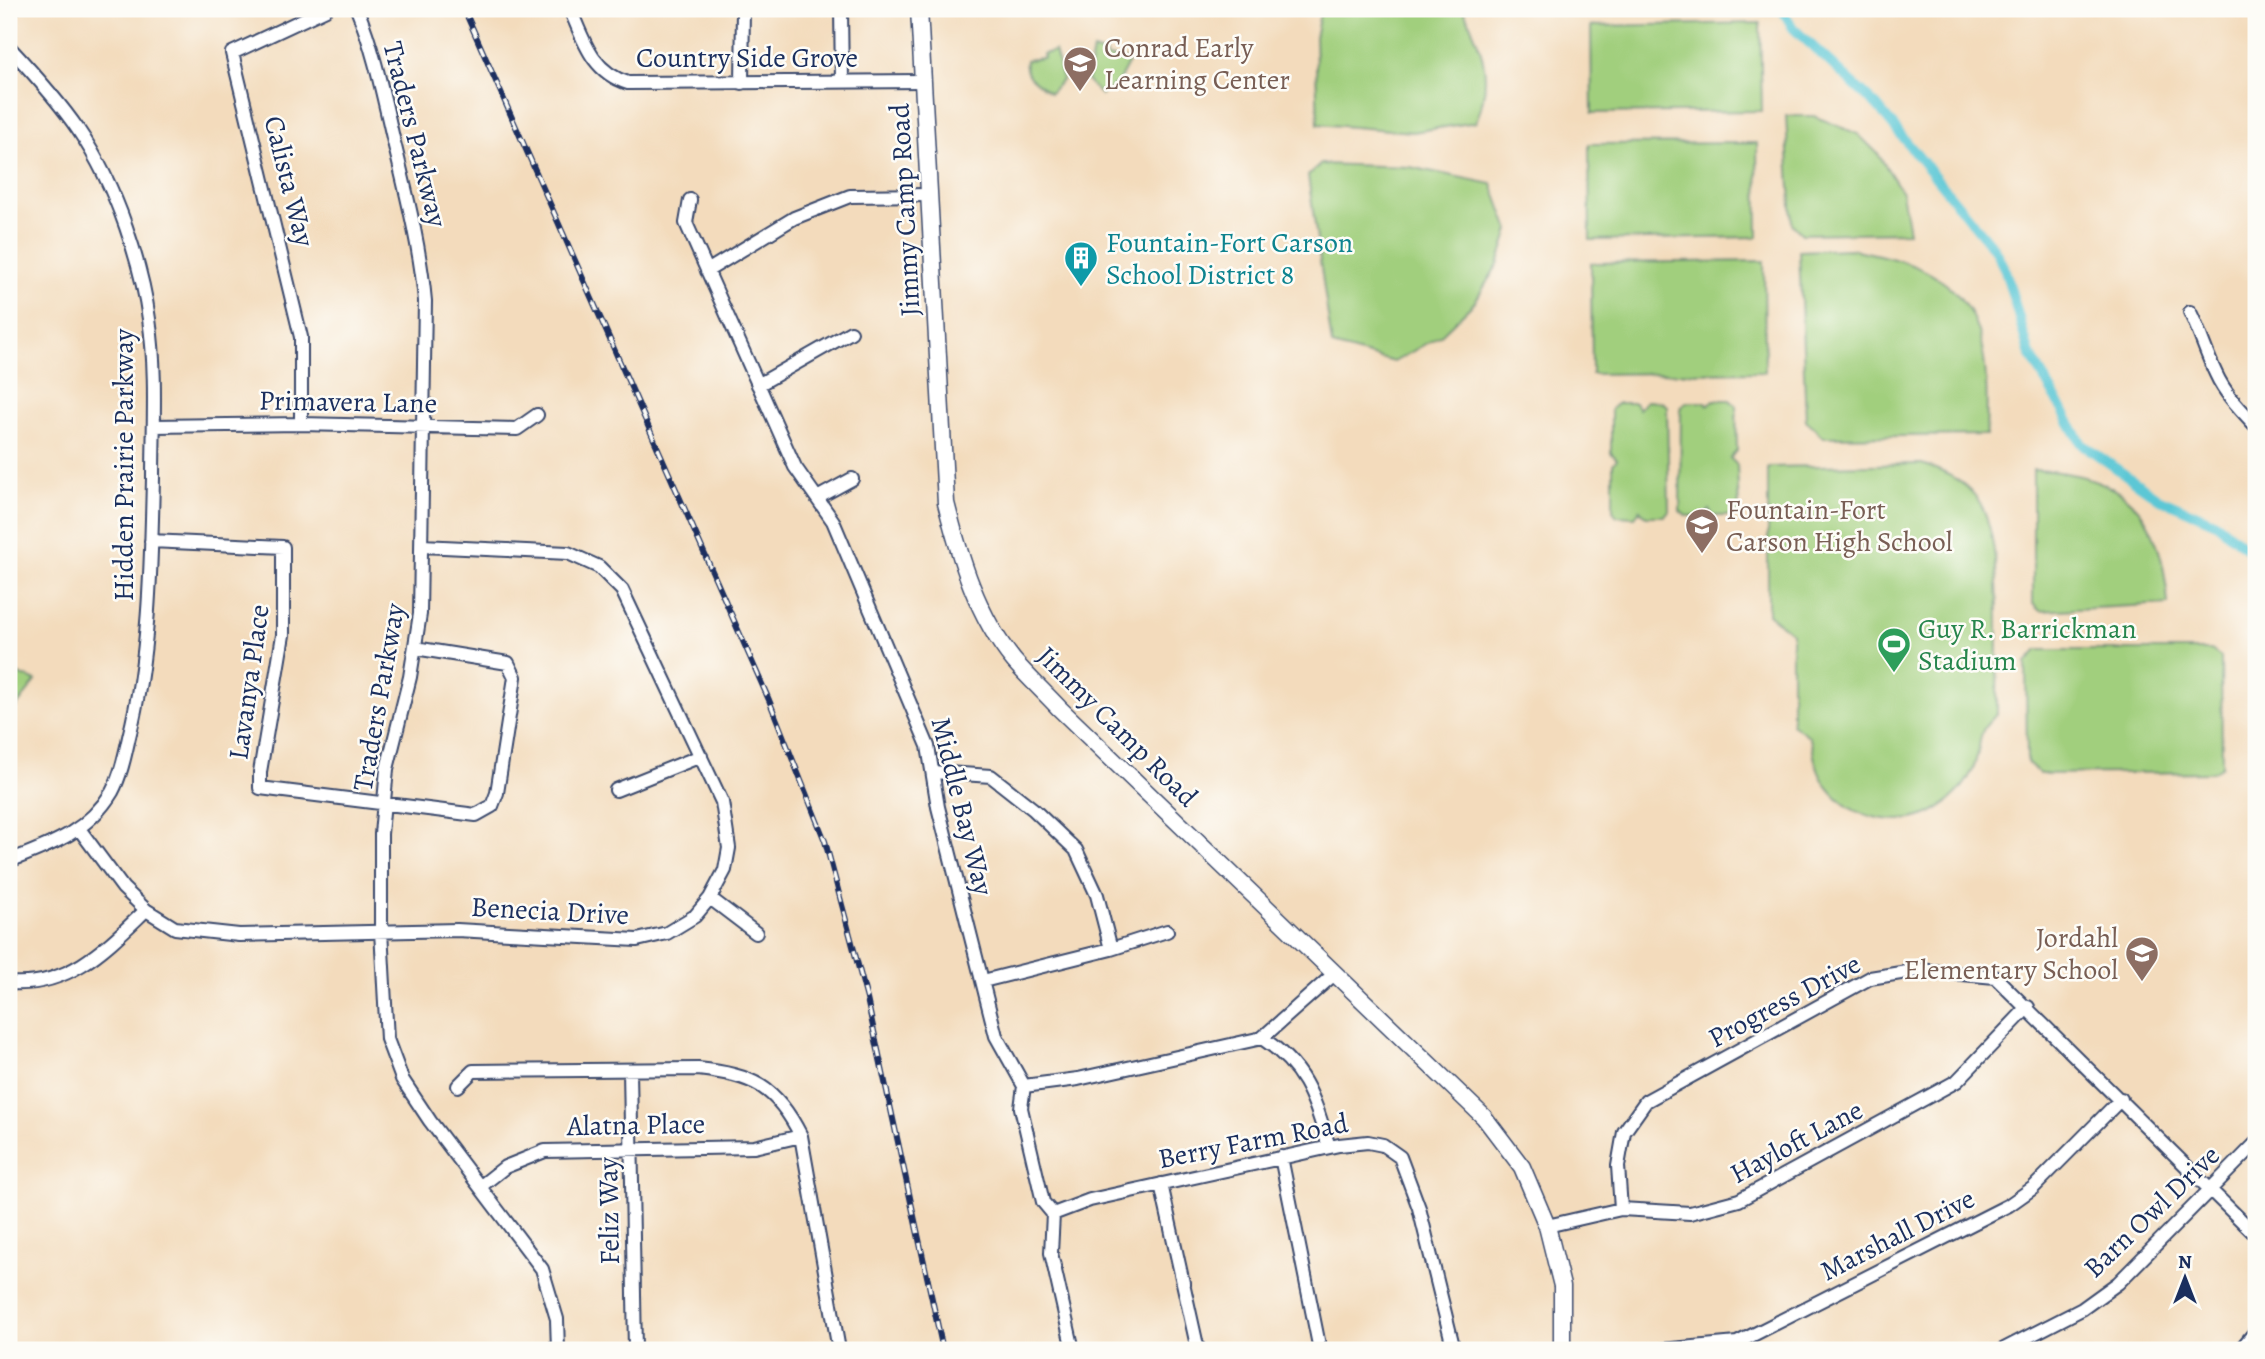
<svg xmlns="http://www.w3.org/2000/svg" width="2265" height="1359" viewBox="0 0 2265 1359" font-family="Alegreya,serif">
  <rect width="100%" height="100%" fill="#fdfcf7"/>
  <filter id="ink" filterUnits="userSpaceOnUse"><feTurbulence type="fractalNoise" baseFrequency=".0143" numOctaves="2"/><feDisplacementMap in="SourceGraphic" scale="14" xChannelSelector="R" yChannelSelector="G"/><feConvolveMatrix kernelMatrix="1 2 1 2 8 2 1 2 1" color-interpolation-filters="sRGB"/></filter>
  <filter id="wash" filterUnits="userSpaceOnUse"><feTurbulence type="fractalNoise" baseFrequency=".00686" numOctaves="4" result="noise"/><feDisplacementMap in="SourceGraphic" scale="28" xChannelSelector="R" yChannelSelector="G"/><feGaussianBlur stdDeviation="1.57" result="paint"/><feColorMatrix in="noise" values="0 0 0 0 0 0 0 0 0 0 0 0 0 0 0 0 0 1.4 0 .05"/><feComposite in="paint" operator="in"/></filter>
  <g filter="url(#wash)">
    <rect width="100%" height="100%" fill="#f3dbbc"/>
    <path fill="#a1cf7d" stroke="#5e7f6e" stroke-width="2" d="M 1321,9 L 1463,9 C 1483,51 1494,77 1476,122 L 1413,132 L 1318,124 L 1315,37 Z
      M 1760,23 L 1762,111 L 1592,113 L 1591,26 Z
      M 1093,50 L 1106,54 L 1106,57 L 1130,60 L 1119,81 L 1101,95 L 1087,81 Z
      M 1055,51 L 1063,79 L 1050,93 C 1038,82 1023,79 1026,60 L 1044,58 L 1043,54 Z
      M 1786,116 L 1814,116 L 1858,134 L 1878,154 L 1902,192 L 1909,232 L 1802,234 L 1792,224 Z
      M 1757,143 L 1758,237 L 1590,240 L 1589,144 Z
      M 1321,164 L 1410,167 L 1492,184 L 1509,230 L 1498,264 L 1474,303 L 1441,335 L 1394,362 L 1332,345 L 1308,176 Z
      M 1849,249 C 1972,269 1991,317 1986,435 L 1823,437 L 1806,420 L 1799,251 Z
      M 1764,261 L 1765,372 L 1592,374 L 1591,263 Z
      M 1714,400 L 1730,400 L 1736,406 L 1737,451 L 1730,458 L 1737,465 L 1739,511 L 1734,516 L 1713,516 L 1710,510 L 1704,516 L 1686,516 L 1680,511 L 1681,407 L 1686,402 L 1706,402 L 1707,405 Z
      M 1646,401 L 1662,402 L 1667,406 L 1669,511 L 1664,516 L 1646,516 L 1640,510 L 1635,517 L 1617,516 L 1613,511 L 1613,464 L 1617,459 L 1611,453 L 1611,409 L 1618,403 L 1635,403 L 1639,409 Z
      M 1922,464 C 1942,471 1962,479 1976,497 C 2007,536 1996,662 1997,714 C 1977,733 1983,732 1977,756 C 1969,791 1935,820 1899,820 C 1881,820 1857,815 1843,803 C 1831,793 1820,779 1816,763 C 1813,756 1813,744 1809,737 C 1805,732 1797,728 1792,724 L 1792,633 L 1768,614 L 1768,467 Z
      M 2033,470 C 2127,473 2162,513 2168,604 L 2040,611 L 2033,604 Z
      M 2037,650 L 2211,650 L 2221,657 L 2222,766 L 2213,772 L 2040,774 L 2027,762 L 2026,663 Z
      M 9,670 L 36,681 L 9,716 Z"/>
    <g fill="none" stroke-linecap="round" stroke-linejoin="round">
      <path stroke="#5cc7d5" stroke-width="10" d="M 1782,9 L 1793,28 L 1877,106 L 1995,250 L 2005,270 L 2029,352 L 2082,444 L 2158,498 L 2216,523 L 2256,556"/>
    </g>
  </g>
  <g filter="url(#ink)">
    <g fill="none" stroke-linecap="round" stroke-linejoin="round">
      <g stroke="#3b496c" stroke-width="16">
        <path id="minor" d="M 357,9 C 374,50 383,95 393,138 C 406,192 420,246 425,301 L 420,614 L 410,677 L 387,769 L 381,834 L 381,931 L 387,1039 L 402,1079 L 430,1121 L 542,1269 L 557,1319 L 558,1350
          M 570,9 C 584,41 592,72 628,83 L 924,81
          M 841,9 L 842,82
          M 9,13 L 13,9
          M 9,47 C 65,107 98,147 126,227 C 136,256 145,289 149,319 C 157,372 153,426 153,478 C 151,565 150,653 129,737 C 125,755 121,775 112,792 C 88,832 50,845 9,861
          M 742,83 L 743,9
          M 690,200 L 686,223 L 795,467 L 833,521 L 928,746 L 938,807 L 996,1036 L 1024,1086 L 1078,1079 L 1262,1038 L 1333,975
          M 707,271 L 794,218 L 850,196 L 929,195
          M 2190,312 C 2200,332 2206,353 2216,374 C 2225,394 2241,410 2256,426
          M 758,385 L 851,332
          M 301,424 L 301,337 L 232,53 L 326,9
          M 154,426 L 301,424 L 517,429 L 537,415
          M 817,498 L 852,479
          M 151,541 L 283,547 L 283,635 L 260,772 L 260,788 L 476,815 L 492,806 L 497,793 L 515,677 L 508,663 L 415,648
          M 933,772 L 991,776 L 1033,809 L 1076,850 L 1097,895 L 1111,949
          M 616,790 L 701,756
          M 80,830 L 123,888 L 146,910 L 175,928 L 239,935 L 457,930 L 637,940 L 667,933 L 695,916 L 710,898 L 725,870 L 729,848 L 722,802 L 622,590 L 599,567 L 568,553 L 422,546
          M 710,898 L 756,933
          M 983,981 L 1111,949 L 1167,931
          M 11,983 C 70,987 107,947 146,910
          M 1262,1038 C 1307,1068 1314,1099 1329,1147
          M 630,1070 L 635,1350
          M 458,1086 L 473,1071 L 698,1069 C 753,1075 776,1086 801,1136 L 839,1350
          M 1024,1086 L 1021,1108 L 1043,1202 L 1053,1214
          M 1281,1157 L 1320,1350
          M 1161,1184 L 1198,1350
          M 481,1186 L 505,1167 L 545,1151 L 754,1147 L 801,1136
          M 1621,1209 L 1618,1166 L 1624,1132 L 1646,1101 L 1870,978 L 1919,970 L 1995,977 L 2256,1235
          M 1547,1226 L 1621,1209 L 1690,1213 L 1739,1200 L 1957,1081 L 2028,1007
          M 1073,1350 L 1051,1253 L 1053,1214 L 1090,1200 L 1339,1145 L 1368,1142 L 1383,1145 L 1400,1157 L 1419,1208 L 1454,1350
          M 1661,1350 L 1737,1343 L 2009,1205 L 2033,1188 L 2121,1099
          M 2002,1350 L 2082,1309 L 2118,1283 L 2256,1143
          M 2240,1350 L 2256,1331"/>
      </g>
      <g stroke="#3b496c" stroke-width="19">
        <path id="tertiary" d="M 919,9 L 946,503 C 960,558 977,616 1014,661 C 1028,677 1044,692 1059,708 L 1484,1117 L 1522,1167 L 1547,1226 L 1562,1286 L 1562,1350"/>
      </g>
      <use href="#minor" stroke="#fff" stroke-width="12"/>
      <use href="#tertiary" stroke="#fff" stroke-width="16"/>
      <g stroke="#1b2f5e" stroke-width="6">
        <path id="rail" d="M 464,9 L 769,700 L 825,841 L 867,999 L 943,1350"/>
      </g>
      <use href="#rail" stroke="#fdfcf7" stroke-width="3.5" stroke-dasharray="10" stroke-linecap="butt"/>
    </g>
  </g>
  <defs>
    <g id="school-pin" transform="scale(1.75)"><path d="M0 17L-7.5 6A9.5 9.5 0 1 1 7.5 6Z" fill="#8d6e63" stroke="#fdfcf7"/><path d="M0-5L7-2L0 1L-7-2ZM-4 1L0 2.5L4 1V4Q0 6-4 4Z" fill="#fff"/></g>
    <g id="building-pin" transform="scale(1.75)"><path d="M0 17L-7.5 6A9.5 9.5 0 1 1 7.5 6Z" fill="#0f9aa8" stroke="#fdfcf7"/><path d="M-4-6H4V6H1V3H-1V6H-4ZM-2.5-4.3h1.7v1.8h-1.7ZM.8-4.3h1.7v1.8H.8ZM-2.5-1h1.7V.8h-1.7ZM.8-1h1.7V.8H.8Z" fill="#fff"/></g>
    <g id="stadium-pin" transform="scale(1.75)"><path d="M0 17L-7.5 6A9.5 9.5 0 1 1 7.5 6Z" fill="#2e9e5b" stroke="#fdfcf7"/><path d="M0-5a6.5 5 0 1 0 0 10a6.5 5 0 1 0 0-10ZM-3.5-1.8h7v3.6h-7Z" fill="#fff"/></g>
  </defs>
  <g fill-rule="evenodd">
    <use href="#school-pin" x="1080" y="63"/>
    <use href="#building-pin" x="1081" y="258"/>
    <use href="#school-pin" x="1702" y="525"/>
    <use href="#stadium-pin" x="1894" y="644"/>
    <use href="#school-pin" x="2142" y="953"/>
  </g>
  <g text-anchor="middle" stroke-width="5" stroke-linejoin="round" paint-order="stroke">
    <g font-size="28" fill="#785e54" stroke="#fdfcf7" text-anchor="start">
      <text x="1104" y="57">Conrad Early<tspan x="1104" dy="32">Learning Center</tspan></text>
      <text x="1726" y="519">Fountain-Fort<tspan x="1726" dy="32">Carson High School</tspan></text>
      <text x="2118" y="947" text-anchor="end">Jordahl<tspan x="2118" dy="32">Elementary School</tspan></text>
    </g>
    <g font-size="28" fill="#1b2f5e" stroke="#fdfcf7">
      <text x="747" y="67">Country Side Grove</text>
      <text transform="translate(416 134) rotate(76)" y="10">Traders Parkway</text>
      <text transform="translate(290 181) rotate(76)" y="10">Calista Way</text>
      <text transform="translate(904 210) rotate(-93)" y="10">Jimmy Camp Road</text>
      <text transform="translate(348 401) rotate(1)" y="10">Primavera Lane</text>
      <text transform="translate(123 465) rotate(-90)" y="10">Hidden Prairie Parkway</text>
      <text transform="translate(248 682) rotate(-82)" y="10">Lavanya Place</text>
      <text transform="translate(378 697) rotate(-80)" y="10">Traders Parkway</text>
      <text transform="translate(1118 726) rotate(45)" y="10">Jimmy Camp Road</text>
      <text transform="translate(963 806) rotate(76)" y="10">Middle Bay Way</text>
      <text transform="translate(550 910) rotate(3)" y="10">Benecia Drive</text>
      <text transform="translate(1784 1000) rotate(-28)" y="10">Progress Drive</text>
      <text transform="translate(636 1124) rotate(-1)" y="10">Alatna Place</text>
      <text transform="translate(1253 1140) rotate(-11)" y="10">Berry Farm Road</text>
      <text transform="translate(1796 1141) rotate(-28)" y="10">Hayloft Lane</text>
      <text transform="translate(608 1211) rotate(-91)" y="10">Feliz Way</text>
      <text transform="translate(2151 1211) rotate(-44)" y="10">Barn Owl Drive</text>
      <text transform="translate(1897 1234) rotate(-27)" y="10">Marshall Drive</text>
    </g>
    <g font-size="28" fill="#0d838f" stroke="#fdfcf7" text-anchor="start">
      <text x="1106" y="252">Fountain-Fort Carson<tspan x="1106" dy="32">School District 8</tspan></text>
    </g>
    <g font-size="28" fill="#27864d" stroke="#fdfcf7" text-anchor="start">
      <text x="1918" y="638">Guy R. Barrickman<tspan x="1918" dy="32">Stadium</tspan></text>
    </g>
  </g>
  <rect width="2265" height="1359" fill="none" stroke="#fdfcf7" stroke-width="35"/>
  <g transform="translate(2185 1278)" stroke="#fdfcf7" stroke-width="5" paint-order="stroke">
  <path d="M0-5L12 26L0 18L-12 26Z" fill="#1b2f5e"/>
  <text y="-10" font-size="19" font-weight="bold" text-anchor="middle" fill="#1b2f5e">N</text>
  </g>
</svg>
